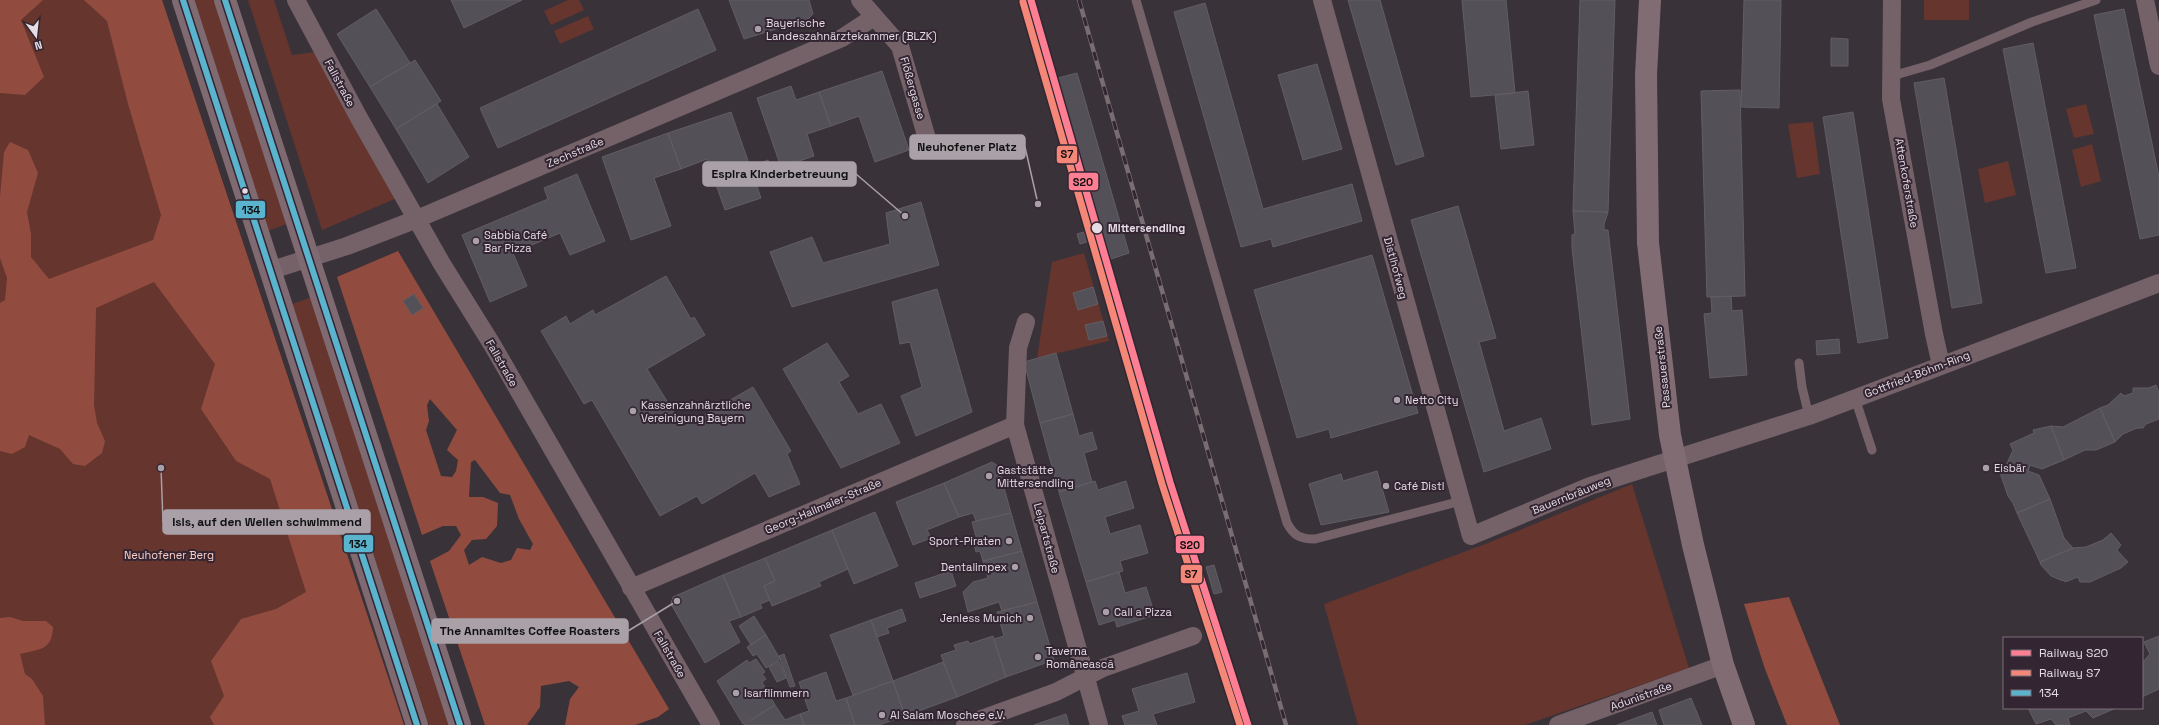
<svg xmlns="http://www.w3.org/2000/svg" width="2159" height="725" viewBox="0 0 2159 725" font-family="'Space Grotesk',sans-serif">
  <rect width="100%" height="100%" fill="#3a3239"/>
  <path fill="#65352e" d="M 0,0 L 162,0 L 404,725 L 0,725 Z
    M 193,0 L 214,0 L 287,224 L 268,231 Z
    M 248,0 L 274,0 L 292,55 L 315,52 L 397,198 L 322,230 Z
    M 568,0 L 579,0 L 584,10 L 551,25 L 544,11 Z
    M 1924,0 L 1969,0 L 1969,20 L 1924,20 Z
    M 588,16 L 594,29 L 560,44 L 554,31 Z
    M 2086,104 L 2094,134 L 2074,138 L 2066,109 Z
    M 1813,122 L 1820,174 L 1797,178 L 1788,124 Z
    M 2092,144 L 2101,181 L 2081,187 L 2072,150 Z
    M 2008,161 L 2016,195 L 1985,203 L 1978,169 Z
    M 1084,253 L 1109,341 L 1037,358 L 1052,262 Z
    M 312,297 L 451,725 L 429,725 L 292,304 Z
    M 1632,484 L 1689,668 L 1525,725 L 1358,725 L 1324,604 L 1488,543 Z"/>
  <path fill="#924c3f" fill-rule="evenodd" d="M 0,0 L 43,0 L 21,20 L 44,77 L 25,95 L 0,93 Z
    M 84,0 L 162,0 L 404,725 L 214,725 L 210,717 L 224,696 L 211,661 L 241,619 L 276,609 L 306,592 L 270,479 L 236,461 L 201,409 L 215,364 L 154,282 L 96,308 L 94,405 L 97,423 L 105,441 L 102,453 L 85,466 L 73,464 L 60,449 L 29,435 L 25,447 L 12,454 L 0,451 L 0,303 L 5,300 L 7,278 L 0,258 L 0,197 L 4,152 L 10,142 L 28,150 L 38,173 L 27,212 L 31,234 L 31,257 L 49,279 L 153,240 L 161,215 L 128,104 L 107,21 Z
    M 398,251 L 669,709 L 658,717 L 635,725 L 565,725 L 570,699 L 579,687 L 569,681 L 541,686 L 540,707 L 527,725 L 485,725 L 430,561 L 449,551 L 461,535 L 456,526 L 443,526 L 422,535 L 337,277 ZM 430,399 L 457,430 L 447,450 L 458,460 L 456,471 L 452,477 L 441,476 L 426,430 L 429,421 L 427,405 ZM 475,460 L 500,493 L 510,495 L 519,519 L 533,544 L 530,550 L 517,548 L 511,560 L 501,563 L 482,557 L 469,565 L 464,550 L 472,540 L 486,539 L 497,526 L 498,503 L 483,497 L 469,497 L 471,462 Z
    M 1789,597 L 1840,725 L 1787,725 L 1765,669 L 1744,604 Z
    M 10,617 L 23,621 L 46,621 L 53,627 C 52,651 39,649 20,654 L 25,674 L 32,679 L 43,696 L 45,725 L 0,725 L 0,618 Z"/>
  <path fill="#545057" stroke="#625d64" d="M 451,0 L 522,0 L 464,28 Z
    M 729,0 L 809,0 L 813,14 L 808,19 L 744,39 Z
    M 1348,0 L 1380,0 L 1424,156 L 1396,165 Z
    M 1462,0 L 1506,0 L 1515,93 L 1471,97 Z
    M 1580,0 L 1615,0 L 1608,212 L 1573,211 Z
    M 1744,0 L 1781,0 L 1779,108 L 1741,107 Z
    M 1205,3 L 1263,209 L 1352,184 L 1362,221 L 1273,247 L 1271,239 L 1241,247 L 1174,12 Z
    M 376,9 L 410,63 L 370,87 L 337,34 Z
    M 698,9 L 716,50 L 498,148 L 480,108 Z
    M 2124,9 L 2159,177 L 2159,235 L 2140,239 L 2094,15 Z
    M 1831,38 L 1848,39 L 1848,66 L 1831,66 Z
    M 2033,43 L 2076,268 L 2046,273 L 2003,49 Z
    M 415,60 L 441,101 L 396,129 L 370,87 Z
    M 1317,64 L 1342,149 L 1303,160 L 1278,75 Z
    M 882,71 L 909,150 L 875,162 L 859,116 L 831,126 L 819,92 Z
    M 1077,73 L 1129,253 L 1111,259 L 1058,78 Z
    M 1944,78 L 1982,303 L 1952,308 L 1914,83 Z
    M 791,86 L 796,100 L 819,92 L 831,126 L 807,134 L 814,156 L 781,167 L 757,98 Z
    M 1740,90 L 1745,296 L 1707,297 L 1701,91 Z
    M 1528,91 L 1534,145 L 1501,149 L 1495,95 Z
    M 437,104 L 469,157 L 428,183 L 396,129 Z
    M 731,112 L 761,198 L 725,210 L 707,159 L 681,169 L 668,133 Z
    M 1853,112 L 1888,338 L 1858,343 L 1823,117 Z
    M 668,133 L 681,169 L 654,178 L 671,226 L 631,240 L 602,157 Z
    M 768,160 L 772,170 L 763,173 L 760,163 Z
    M 577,174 L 605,241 L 570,255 L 560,233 L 513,253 L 527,286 L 490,302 L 462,235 L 548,199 L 544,188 Z
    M 921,202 L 939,265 L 792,307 L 770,252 L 812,237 L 823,263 L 890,244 L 886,213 Z
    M 1458,206 L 1496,338 L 1479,342 L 1504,431 L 1541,418 L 1551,449 L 1484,472 L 1411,220 Z
    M 1573,211 L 1608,212 L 1604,224 L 1604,230 L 1608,230 L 1630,419 L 1592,425 L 1572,248 L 1572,235 L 1575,234 Z
    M 1084,232 L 1087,242 L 1080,244 L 1077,234 Z
    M 1372,255 L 1418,413 L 1331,438 L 1329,429 L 1297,438 L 1254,290 Z
    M 666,276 L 691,319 L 694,317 L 705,335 L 647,369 L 683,427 L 753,387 L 791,451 L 787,454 L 800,484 L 769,497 L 755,473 L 702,504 L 697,496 L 660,516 L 592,400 L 584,404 L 541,331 L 566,316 L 570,324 L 593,310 L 595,315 Z
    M 1093,287 L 1098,304 L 1078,310 L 1073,293 Z
    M 937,289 L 972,412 L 916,436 L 901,396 L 922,387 L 910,342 L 900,344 L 892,302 Z
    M 414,294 L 423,308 L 412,315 L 403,301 Z
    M 1731,296 L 1732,311 L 1742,310 L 1747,375 L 1710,378 L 1704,314 L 1712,313 L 1711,297 Z
    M 1103,321 L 1107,336 L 1089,340 L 1085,325 Z
    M 1839,339 L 1840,353 L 1817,355 L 1816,341 Z
    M 827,343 L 849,376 L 839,382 L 858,414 L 881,404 L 900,443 L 841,468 L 783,369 Z
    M 1056,353 L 1073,414 L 1040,423 L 1024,362 Z
    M 2156,385 L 2159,392 L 2159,419 L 2146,424 L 2143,428 L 2137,428 L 2123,434 L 2115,442 L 2100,408 L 2108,405 L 2121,393 L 2124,396 L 2133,393 L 2133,388 L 2149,388 Z
    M 2100,408 L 2115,442 L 2096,450 L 2085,450 L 2064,460 L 2051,426 L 2063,427 Z
    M 1073,414 L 1079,436 L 1092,432 L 1097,449 L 1084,453 L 1092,482 L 1059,492 L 1040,423 Z
    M 2051,426 L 2064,460 L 2042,469 L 2030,465 L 2028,471 L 2039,475 L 2050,499 L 2017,513 L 2013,503 L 2008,496 L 1999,470 L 2005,468 L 2013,450 L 2010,444 L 2034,433 L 2033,430 Z
    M 992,462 L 998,466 L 1011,513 L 976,521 L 973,513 L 959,517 L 944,483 Z
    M 1377,471 L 1389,512 L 1321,525 L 1309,484 L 1341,474 L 1343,481 Z
    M 1095,481 L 1098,490 L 1126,481 L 1134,508 L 1105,517 L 1110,534 L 1140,525 L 1148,553 L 1120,561 L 1123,571 L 1086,582 L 1059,492 Z
    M 944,483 L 959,517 L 927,530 L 931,538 L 913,545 L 896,502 Z
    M 2050,499 L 2064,538 L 2073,548 L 2040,562 L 2017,513 Z
    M 875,512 L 898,566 L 854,584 L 832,530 Z
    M 1011,513 L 1022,551 L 983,561 L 980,551 L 976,552 L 973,541 L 977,540 L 972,522 Z
    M 832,530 L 848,569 L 819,582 L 821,586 L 772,606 L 764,586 L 775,581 L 765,558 Z
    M 2111,533 L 2121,545 L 2117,550 L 2128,562 L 2121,568 L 2090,582 L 2080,582 L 2078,577 L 2065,582 L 2064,580 L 2063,581 L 2051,576 L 2041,565 L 2040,562 L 2073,548 L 2086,547 L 2103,540 Z
    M 1022,551 L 1037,602 L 1002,611 L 999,602 L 968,612 L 963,592 L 973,582 L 988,578 L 983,561 Z
    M 765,558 L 775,581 L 764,586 L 770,600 L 760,604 L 762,608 L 741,617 L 723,575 Z
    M 1214,565 L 1222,592 L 1214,594 L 1206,567 Z
    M 951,571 L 956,586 L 920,598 L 915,583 Z
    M 1119,572 L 1125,593 L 1146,587 L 1155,615 L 1117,627 L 1115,620 L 1099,625 L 1086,582 Z
    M 723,575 L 741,617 L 729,621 L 740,642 L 705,663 L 671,604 L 673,597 Z
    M 1037,602 L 1054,660 L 1006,677 L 994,639 L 1004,636 L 997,612 Z
    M 902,609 L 906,621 L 887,628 L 889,633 L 877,637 L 871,620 Z
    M 754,616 L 766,635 L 751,645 L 739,626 Z
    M 871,620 L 893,681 L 853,695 L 830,635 Z
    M 766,635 L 780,659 L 766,668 L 757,654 L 753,656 L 747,647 Z
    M 993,636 L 1006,677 L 957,697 L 941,655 L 956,650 L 954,645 L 968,641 L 969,644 Z
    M 2159,636 L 2159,689 L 2142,697 L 2142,663 L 2150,654 L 2144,642 Z
    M 784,654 L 795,686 L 790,687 L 779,656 Z
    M 756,659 L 765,672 L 762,674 L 766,679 L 762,682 L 775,705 L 743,724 L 717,681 L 747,660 L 749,663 Z
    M 779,661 L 786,678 L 777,682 L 769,667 Z
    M 943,662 L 957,697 L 905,716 L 893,681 Z
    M 826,672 L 836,701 L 846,698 L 855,725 L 804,725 L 800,714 L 809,711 L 799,682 Z
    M 1187,673 L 1195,702 L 1153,714 L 1157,725 L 1125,725 L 1122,716 L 1139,711 L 1132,689 Z
    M 893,681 L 905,716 L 879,725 L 855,725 L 846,698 Z
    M 1691,698 L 1702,725 L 1664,725 L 1659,710 Z
    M 775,705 L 785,720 L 800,714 L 804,725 L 744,725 Z
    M 2028,708 L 2116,708 L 2093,718 L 2086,711 L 2068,718 L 2070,725 L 2056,725 L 2051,719 L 2036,724 Z
    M 1652,712 L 1657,725 L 1617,725 Z
    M 1066,714 L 1069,725 L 1034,725 Z"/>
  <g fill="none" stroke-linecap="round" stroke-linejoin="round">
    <path stroke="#756269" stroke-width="9" d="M 1136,0 L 1287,523 C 1294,536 1300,539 1315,539 L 1461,501
      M 1892,76 L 1930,65 L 2032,22 L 2096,0
      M 1799,363 L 1802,387 L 1809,416
      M 1855,398 L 1872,450"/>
    <path stroke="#756269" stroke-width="18" d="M 296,0 L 359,118 L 442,264 L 493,346 L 711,725
      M 860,0 L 900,46 L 928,142
      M 1322,0 L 1471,536 L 1590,486 L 1809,416 L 2159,283
      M 1892,0 L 1891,99 L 1934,334 L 1941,365
      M 2145,0 L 2159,66
      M 269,271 L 347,246 L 417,219 L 842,38 L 874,17
      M 1026,322 L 1018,348 L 1015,425 L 1099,725
      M 631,588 L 1015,425
      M 965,725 L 1056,692 L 1103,668 L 1193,636
      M 1558,725 L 1723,665"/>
    <path stroke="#826c74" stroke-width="22" d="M 1650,0 L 1646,75 L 1648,243 L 1670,435 L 1693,545 L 1723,665 L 1744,725"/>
    <path stroke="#806a72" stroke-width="22" d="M 183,0 L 417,725
      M 225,0 L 460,725"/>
    <g stroke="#796d72" stroke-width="4.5">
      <path id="rail" d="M 1079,0 L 1286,725"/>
    </g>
    <use href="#rail" stroke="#332532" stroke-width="3" stroke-dasharray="9" stroke-linecap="butt"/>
    <g stroke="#332532" stroke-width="9">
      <path id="bus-1" d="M 183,0 L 417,725
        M 225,0 L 460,725"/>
    </g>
    <use href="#bus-1" stroke="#5ab4ce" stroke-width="6"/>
    <g stroke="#332532" stroke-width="10">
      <path id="rail-1" d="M 1031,0 L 1170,482 L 1248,725"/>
    </g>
    <g stroke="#332532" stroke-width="10">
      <path id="rail-2" d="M 1023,2 L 1162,484 L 1240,725"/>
    </g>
    <use href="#rail-1" stroke="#fe7e93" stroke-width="7"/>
    <use href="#rail-2" stroke="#f48777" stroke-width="7"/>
  </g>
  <g fill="#a9a0a8" stroke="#332532" stroke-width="1.5">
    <circle cx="758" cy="29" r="4"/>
    <circle cx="476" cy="241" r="4"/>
    <circle cx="1397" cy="400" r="4"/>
    <circle cx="633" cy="411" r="4"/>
    <circle cx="1986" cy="468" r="4"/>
    <circle cx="989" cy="476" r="4"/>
    <circle cx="1386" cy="486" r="4"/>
    <circle cx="1009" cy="541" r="4"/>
    <circle cx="1015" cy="567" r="4"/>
    <circle cx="1106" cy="612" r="4"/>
    <circle cx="1030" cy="618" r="4"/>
    <circle cx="1038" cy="657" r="4"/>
    <circle cx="736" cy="693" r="4"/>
    <circle cx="882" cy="715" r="4"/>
  </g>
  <g fill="#e5dce4" stroke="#332532" stroke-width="1.5">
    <circle cx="245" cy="191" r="3.5"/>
    <circle cx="1097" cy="228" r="6"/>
  </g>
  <g text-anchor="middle" stroke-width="4" stroke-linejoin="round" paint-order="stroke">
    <g font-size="11" fill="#e5dce4" stroke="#332532" text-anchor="start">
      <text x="766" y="27">Bayerische<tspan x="766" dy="13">Landeszahnärztekammer (BLZK)</tspan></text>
      <text x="484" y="239">Sabbia Café<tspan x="484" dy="13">Bar Pizza</tspan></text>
      <text x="1405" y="404">Netto City</text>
      <text x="641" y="409">Kassenzahnärztliche<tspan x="641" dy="13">Vereinigung Bayern</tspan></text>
      <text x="1994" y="472">Eisbär</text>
      <text x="997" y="474">Gaststätte<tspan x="997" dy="13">Mittersendling</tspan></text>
      <text x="1394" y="490">Café Distl</text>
      <text x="1001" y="545" text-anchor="end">Sport-Piraten</text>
      <text x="1007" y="571" text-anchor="end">Dentalimpex</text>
      <text x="1114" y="616">Call a Pizza</text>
      <text x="1022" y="622" text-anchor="end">Jenless Munich</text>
      <text x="1046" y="655">Taverna<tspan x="1046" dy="13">Româneascǎ</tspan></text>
      <text x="744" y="697">Isarflimmern</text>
      <text x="890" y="719">Al Salam Moschee e.V.</text>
    </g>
    <g font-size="11" fill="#e5dce4" stroke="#332532">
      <text transform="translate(340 83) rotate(62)" y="4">Fallstraße</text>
      <text transform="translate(913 88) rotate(74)" y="4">Flößergasse</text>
      <text transform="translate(575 152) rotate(-23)" y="4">Zechstraße</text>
      <text transform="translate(1907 183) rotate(80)" y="4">Attenkoferstraße</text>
      <text transform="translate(1396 268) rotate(75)" y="4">Distlhofweg</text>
      <text transform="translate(502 363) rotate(60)" y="4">Fallstraße</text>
      <text transform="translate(1662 367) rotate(-96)" y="4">Passauerstraße</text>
      <text transform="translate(1917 374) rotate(-21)" y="4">Gottfried-Böhm-Ring</text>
      <text transform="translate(1571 495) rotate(-22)" y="4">Bauernbräuweg</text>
      <text transform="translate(823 506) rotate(-23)" y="4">Georg-Hallmaier-Straße</text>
      <text transform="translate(1047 538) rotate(75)" y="4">Leipartstraße</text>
      <text transform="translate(670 654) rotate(60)" y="4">Fallstraße</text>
      <text transform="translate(1641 696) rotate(-20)" y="4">Adunistraße</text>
    </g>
    <g font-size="11" font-weight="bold" fill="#e5dce4" stroke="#332532" text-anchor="start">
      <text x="1108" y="232">Mittersendling</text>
    </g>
    <g font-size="11" fill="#fcccc2" stroke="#332532">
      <text x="169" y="559">Neuhofener Berg</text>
    </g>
  </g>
  <path fill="none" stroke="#a9a0a8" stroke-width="1.5" d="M1038 204L1025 147M905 216L856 174M161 468L163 522M677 601L628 631"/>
  <g fill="#a9a0a8" stroke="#332532" stroke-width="1.5">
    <circle cx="1038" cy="204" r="4"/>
    <circle cx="905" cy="216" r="4"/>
    <circle cx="161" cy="468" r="4"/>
    <circle cx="677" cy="601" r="4"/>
  </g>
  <g fill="#a9a0a8" stroke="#a9a0a8" stroke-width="1.5">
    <rect x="910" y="135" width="115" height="24" rx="4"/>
    <rect x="703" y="162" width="153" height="24" rx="4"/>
    <rect x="163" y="510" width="207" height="24" rx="4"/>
    <rect x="432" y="619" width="196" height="24" rx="4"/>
  </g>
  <g font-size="12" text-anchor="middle" font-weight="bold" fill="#111">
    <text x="967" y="151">Neuhofener Platz</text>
    <text x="780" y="178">Espira Kinderbetreuung</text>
    <text x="267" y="526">Isis, auf den Wellen schwimmend</text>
    <text x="530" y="635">The Annamites Coffee Roasters</text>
  </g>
  <g stroke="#332532" stroke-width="1.5">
    <rect x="1056" y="145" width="22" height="19" rx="4" fill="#f48777"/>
    <rect x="1068" y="172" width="31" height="19" rx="4" fill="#fe7e93"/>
    <rect x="235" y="200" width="31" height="19" rx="4" fill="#5ab4ce"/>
    <rect x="343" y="534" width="31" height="19" rx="4" fill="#5ab4ce"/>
    <rect x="1175" y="535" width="30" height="19" rx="4" fill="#fe7e93"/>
    <rect x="1180" y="564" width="23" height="20" rx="4" fill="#f48777"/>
  </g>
  <g font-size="11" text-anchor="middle" font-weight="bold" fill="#111">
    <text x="1067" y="158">S7</text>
    <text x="1083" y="186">S20</text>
    <text x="251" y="214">134</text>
    <text x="358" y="548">134</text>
    <text x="1190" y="549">S20</text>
    <text x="1191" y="578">S7</text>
  </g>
  <rect x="2003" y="637" width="140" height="72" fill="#332532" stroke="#7a6e79"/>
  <rect x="2011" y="650" width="20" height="6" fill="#fe7e93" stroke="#7a6e79"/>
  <text x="2039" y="657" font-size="12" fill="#e5dce4">Railway S20</text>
  <rect x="2011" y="670" width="20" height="6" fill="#f48777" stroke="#7a6e79"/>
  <text x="2039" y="677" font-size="12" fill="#e5dce4">Railway S7</text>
  <rect x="2011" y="690" width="20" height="6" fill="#5ab4ce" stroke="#7a6e79"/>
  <text x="2039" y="697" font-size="12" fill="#e5dce4">134</text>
  <g transform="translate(36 36) rotate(165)" stroke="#332532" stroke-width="3" paint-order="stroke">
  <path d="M0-3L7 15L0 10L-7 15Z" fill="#e5dce4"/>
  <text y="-6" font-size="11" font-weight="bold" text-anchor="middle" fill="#e5dce4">N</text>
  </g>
</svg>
